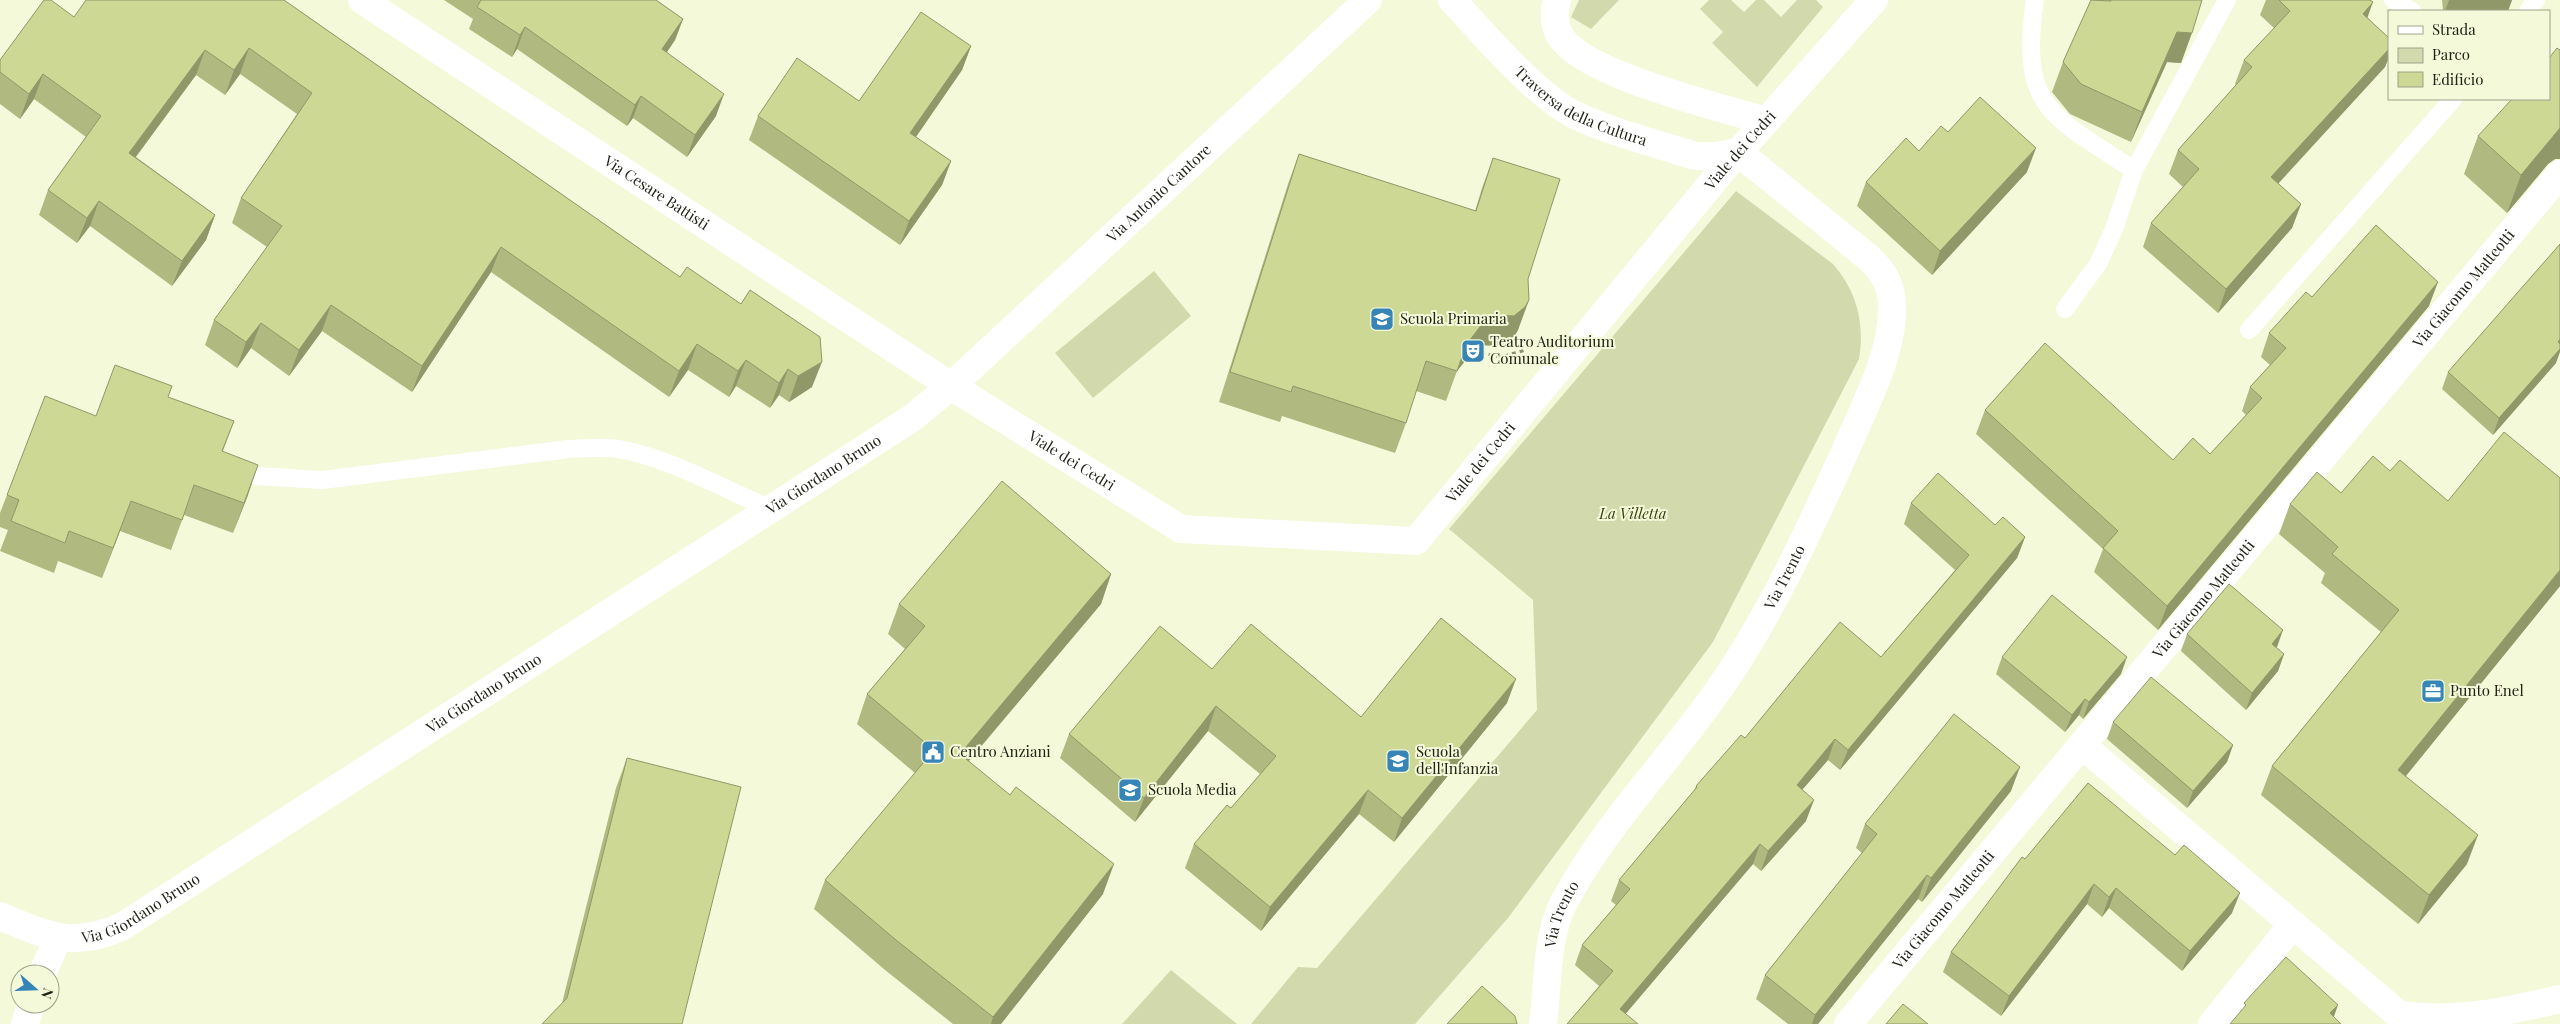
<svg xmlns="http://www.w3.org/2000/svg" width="2560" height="1024" viewBox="0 0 2560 1024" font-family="'Playfair Display',serif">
  <rect width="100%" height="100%" fill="#f3f9d9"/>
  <path fill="#d2daad" d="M 1579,0 L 1619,0 L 1591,29 L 1571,17 Z
    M 1709,0 L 1731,0 L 1744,12 L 1756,0 L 1764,0 L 1781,17 L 1797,0 L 1816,0 L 1823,7 L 1757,87 L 1712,43 L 1723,32 L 1700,9 Z
    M 1736,191 L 1833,264 C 1857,291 1865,324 1859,359 L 1713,642 L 1508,918 L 1415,1024 L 1251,1024 L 1298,967 L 1317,968 L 1537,710 L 1533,600 L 1449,529 Z
    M 1154,271 L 1191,316 L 1093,398 L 1055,353 Z
    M 1171,970 L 1237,1024 L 1122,1024 Z"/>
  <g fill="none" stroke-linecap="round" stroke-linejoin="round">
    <path stroke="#8b8f79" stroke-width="3" stroke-dasharray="4 4" stroke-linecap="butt" d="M 1473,351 L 1500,357 L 1526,350"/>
    <path stroke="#fff" stroke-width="18" d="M 2035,0 C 2019,109 2052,116 2134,170
      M 2393,0 L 2412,11
      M 2528,11 L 2536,0
      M 2065,309 L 2098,264 L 2114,229 L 2134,170 L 2227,0
      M 2249,330 L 2453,99
      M 256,476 L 322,480 L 569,449 C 586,448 602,447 618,449 C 665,456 726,490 771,509"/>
    <g stroke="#fff" stroke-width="28">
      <path id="s1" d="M 362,0 L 951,386 L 1181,529 L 1416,541 L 1726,166 L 1874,0"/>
      <path id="s2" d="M 1452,0 C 1482,32 1537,97 1575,115 C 1613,133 1655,143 1695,156 L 1716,156 L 1738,152"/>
      <path d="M 1557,0 C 1554,11 1554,24 1559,34 C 1579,74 1721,107 1765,121"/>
      <path d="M 2083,746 L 2398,1014 C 2450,1024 2509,1011 2560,999"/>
      <path id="s3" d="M 0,916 C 47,936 74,949 123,926 L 912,418 L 951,386 L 1368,0"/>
      <path d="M 42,974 L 58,938"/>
      <path d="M 25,1024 L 31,1004"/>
      <path id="s4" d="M 1543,1024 C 1548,987 1546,937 1563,904 C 1606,822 1675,755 1726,679 C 1775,606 1811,526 1847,447 C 1864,407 1892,355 1892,311 C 1893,288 1885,273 1869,258 L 1738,152"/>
      <path id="s5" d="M 1848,1024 L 2560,174"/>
      <path d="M 2212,1024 L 2293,924"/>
    </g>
  </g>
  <path fill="#b0ba80" d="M 284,0 L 680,277 L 812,387 L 789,402 L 779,395 L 770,408 L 736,386 L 729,397 L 688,370 L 669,397 L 491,272 L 412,392 L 322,331 L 289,376 L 251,348 L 237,368 L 205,345 L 214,320 L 267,247 L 232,223 L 241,198 L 297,114 L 240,74 L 225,95 L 196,75 L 136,157 L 215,215 L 206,240 L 172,286 L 90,226 L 77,243 L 39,215 L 48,190 L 86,137 L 34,99 L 20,119 L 0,104 L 0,60 L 74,17 Z
    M 444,0 L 656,0 L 683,19 L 675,40 L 667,52 L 716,116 L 687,157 L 633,118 L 627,126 L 517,49 L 512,57 L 469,29 L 473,19 Z
    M 2091,0 L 2202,0 L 2181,63 L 2167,62 L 2131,142 L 2070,114 L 2052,92 L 2063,62 Z
    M 2266,0 L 2370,0 L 2367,18 L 2389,38 L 2389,57 L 2385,67 L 2278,184 L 2301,204 L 2292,228 L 2218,313 L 2143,247 L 2151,223 L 2183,187 L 2169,174 L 2178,150 L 2236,85 L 2235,84 L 2244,60 L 2274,28 L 2260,15 Z
    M 2442,0 L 2512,0 L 2508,11 L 2443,11 Z
    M 971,46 L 962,70 L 916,137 L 951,161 L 942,185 L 900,245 L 749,140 L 758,116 L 859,101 Z
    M 2478,136 L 2555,159 L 2548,164 L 2507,213 L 2464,174 Z
    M 1919,151 L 2027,172 L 1932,275 L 1857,206 L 1866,182 Z
    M 1299,154 L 1475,211 L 1482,188 L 1493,158 L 1528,279 L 1518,330 L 1514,337 L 1503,346 L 1478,345 L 1457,371 L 1446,401 L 1416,391 L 1406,423 L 1395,453 L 1282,416 L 1280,422 L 1219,402 L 1288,184 Z
    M 2312,297 L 2429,306 L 2158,630 L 2094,572 L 2103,549 L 1976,434 L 1985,410 L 2173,460 L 2210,454 L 2246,415 L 2242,411 L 2250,387 L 2270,365 L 2261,357 L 2269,333 Z
    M 2556,363 L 2493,435 L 2442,389 L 2448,372 Z
    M 168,397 L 234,421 L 223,451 L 248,495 L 233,533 L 184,515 L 171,550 L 120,531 L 102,578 L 58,561 L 54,573 L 0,551 L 8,530 L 0,527 L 0,513 L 7,495 L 96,416 Z
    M 2390,471 L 2448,501 L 2560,586 L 2406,776 L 2467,864 L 2418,924 L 2261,795 L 2272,766 L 2381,632 L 2321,583 L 2325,573 L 2279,534 L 2290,504 L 2341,493 Z
    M 1911,503 L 1995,525 L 2025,537 L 2017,558 L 1840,770 L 1828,760 L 1802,790 L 1806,821 L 1761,871 L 1753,864 L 1625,1014 L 1567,1024 L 1599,986 L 1575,965 L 1582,945 L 1616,905 L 1611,901 L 1619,880 L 1694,791 L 1696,786 L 1745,738 L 1881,657 L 1955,570 L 1904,524 Z
    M 1111,574 L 1101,604 L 969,761 L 1103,894 L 1001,1024 L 953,1024 L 885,970 L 814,909 L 825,880 L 915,773 L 857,724 L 867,694 L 905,649 L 888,634 L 899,604 Z
    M 2187,634 L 2276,648 L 2284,654 L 2278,671 L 2246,710 L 2181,651 Z
    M 2002,657 L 2121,674 L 2083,719 L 2079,715 L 2065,732 L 1996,674 Z
    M 1212,669 L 1361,717 L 1507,703 L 1394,842 L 1359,814 L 1261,931 L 1185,868 L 1194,844 L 1231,808 L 1260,774 L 1208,731 L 1135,822 L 1060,758 L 1069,734 Z
    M 2113,722 L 2233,745 L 2227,762 L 2187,808 L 2107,739 Z
    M 627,758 L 682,1024 L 562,1003 L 616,788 Z
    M 2011,791 L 1922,902 L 1918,899 L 1818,1024 L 1788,1024 L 1756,999 L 1765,975 L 1862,853 L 1856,848 L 1865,824 Z
    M 2025,859 L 2232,913 L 2182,971 L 2109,908 L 2102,917 L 2087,904 L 2001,1016 L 1943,972 L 1951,952 Z"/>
  <path fill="#909768" d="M 2449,0 L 2512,0 L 2508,11 L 2445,11 Z
    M 2373,2 L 2364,27 L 2363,14 Z
    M 683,19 L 675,40 L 654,71 L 662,49 Z
    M 525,27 L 517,49 L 512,57 L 520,35 Z
    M 2177,32 L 2192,33 L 2181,63 L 2167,62 L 2131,142 L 2142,112 Z
    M 971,46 L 962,70 L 902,157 L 910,133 Z
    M 249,48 L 240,74 L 225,95 L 234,70 Z
    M 2389,49 L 2389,57 L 2385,67 L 2262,201 L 2271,177 Z
    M 205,50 L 196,75 L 120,178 L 129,153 Z
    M 43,74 L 34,99 L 20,119 L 29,94 Z
    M 724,94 L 716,116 L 687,157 L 695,135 Z
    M 641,96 L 633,118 L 627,126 L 635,105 Z
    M 2560,128 L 2560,159 L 2555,159 L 2548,164 L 2507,213 L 2521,175 Z
    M 2036,148 L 2027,172 L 1932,275 L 1940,251 Z
    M 951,161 L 942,185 L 900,245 L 909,221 Z
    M 99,201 L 90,226 L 77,243 L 87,218 Z
    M 2301,204 L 2292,228 L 2218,313 L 2226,289 Z
    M 215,215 L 206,240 L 172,286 L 182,261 Z
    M 501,247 L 491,272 L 412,392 L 422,366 Z
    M 2438,282 L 2429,306 L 2158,630 L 2167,606 Z
    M 1529,300 L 1518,330 L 1514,337 L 1503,346 L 1478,345 L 1457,371 L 1466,345 L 1489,315 Z
    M 331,305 L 322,331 L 289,376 L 299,350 Z
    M 261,323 L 251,348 L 237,368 L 246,342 Z
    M 2560,339 L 2560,352 L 2556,363 L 2493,435 L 2499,418 Z
    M 697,344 L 688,370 L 669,397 L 679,371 Z
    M 746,360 L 736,386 L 729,397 L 738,371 Z
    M 822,362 L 812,387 L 789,402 L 798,376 Z
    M 788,369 L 779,395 L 770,408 L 779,383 Z
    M 258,465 L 248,495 L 233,533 L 244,503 Z
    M 131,501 L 120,531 L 102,578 L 113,548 Z
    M 2025,537 L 2017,558 L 1840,770 L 1848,750 Z
    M 2560,570 L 2560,586 L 2387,799 L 2398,770 Z
    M 1111,574 L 1101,604 L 949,784 L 960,754 Z
    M 2283,630 L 2277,647 L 2266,661 L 2272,644 Z
    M 2284,654 L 2278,671 L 2246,710 L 2252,693 Z
    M 2127,657 L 2121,674 L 2083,719 L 2089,702 Z
    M 1516,679 L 1507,703 L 1394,842 L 1402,818 Z
    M 2085,699 L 2079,715 L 2065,732 L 2072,715 Z
    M 1216,706 L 1208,731 L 1135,822 L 1144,798 Z
    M 1835,739 L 1828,760 L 1789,805 L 1797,785 Z
    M 2233,745 L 2227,762 L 2187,808 L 2193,791 Z
    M 2020,767 L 2011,791 L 1922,902 L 1931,878 Z
    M 1368,790 L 1359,814 L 1261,931 L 1270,907 Z
    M 1814,800 L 1806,821 L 1761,871 L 1768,851 Z
    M 2478,835 L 2467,864 L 2418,924 L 2429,895 Z
    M 1760,844 L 1753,864 L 1617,1024 L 1620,1009 Z
    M 1114,864 L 1103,894 L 1001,1024 L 991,1024 L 993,1017 Z
    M 1927,875 L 1918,899 L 1818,1024 L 1812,1024 L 1815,1015 Z
    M 2094,884 L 2087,904 L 2001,1016 L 2009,996 Z
    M 2116,888 L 2109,908 L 2102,917 L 2109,897 Z
    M 2240,893 L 2232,913 L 2182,971 L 2190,951 Z
    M 2338,1005 L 2332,1022 L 2330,1013 Z"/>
  <path fill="#cdd895" stroke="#909768" d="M 44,0 L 51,0 L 74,17 L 86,0 L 284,0 L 680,277 L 687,267 L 741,304 L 750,290 L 820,337 L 822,362 L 798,376 L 788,369 L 779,383 L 746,360 L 738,371 L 697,344 L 679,371 L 501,247 L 422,366 L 331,305 L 299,350 L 261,323 L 246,342 L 214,320 L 282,226 L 241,198 L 312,93 L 249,48 L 234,70 L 205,50 L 129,153 L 215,215 L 182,261 L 99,201 L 87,218 L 48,190 L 101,116 L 43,74 L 29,94 L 0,72 L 0,60 Z
    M 481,0 L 656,0 L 683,19 L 662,49 L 724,94 L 695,135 L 641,96 L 635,105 L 525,27 L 520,35 L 477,7 Z
    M 2091,0 L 2111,1 L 2111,0 L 2202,0 L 2192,33 L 2177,32 L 2142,112 L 2081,84 L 2063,62 Z
    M 2279,0 L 2370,0 L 2373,2 L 2363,14 L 2389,38 L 2389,49 L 2271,177 L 2301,204 L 2226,289 L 2151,223 L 2199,169 L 2178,150 L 2252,67 L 2244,60 L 2290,11 Z
    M 921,12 L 971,46 L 910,133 L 951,161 L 909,221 L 758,116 L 797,58 L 859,101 Z
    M 2557,48 L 2560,50 L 2560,128 L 2521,175 L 2478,136 L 2512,99 L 2549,99 L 2549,58 Z
    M 1980,97 L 2036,148 L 1940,251 L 1866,182 L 1906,138 L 1919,151 L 1941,126 L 1948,132 Z
    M 1299,154 L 1476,211 L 1493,158 L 1560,179 L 1528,279 L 1529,300 L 1525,307 L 1514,316 L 1489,315 L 1466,345 L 1457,371 L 1426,361 L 1406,423 L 1293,386 L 1291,392 L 1230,372 Z
    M 2376,225 L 2438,282 L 2167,606 L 2103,548 L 2118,531 L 1985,410 L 2045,343 L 2173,460 L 2193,438 L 2210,454 L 2262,398 L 2250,387 L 2286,348 L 2269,333 L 2306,292 L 2312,297 Z
    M 2560,244 L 2560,339 L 2558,342 L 2560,344 L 2560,349 L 2499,418 L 2448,372 Z
    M 115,365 L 172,386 L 168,397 L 234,421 L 222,451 L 258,465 L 244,503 L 194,485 L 182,520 L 131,501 L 113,548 L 69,531 L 65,543 L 11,521 L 19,500 L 7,495 L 45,396 L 96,416 Z
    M 2504,432 L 2560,478 L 2560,570 L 2398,770 L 2478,835 L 2429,895 L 2272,766 L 2399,610 L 2332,554 L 2338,547 L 2290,504 L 2317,472 L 2341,493 L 2373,456 L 2390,471 L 2400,460 L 2448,501 Z
    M 1938,473 L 1995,525 L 2003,517 L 2025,537 L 1848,750 L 1835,739 L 1797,785 L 1814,800 L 1768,851 L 1760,844 L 1620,1009 L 1638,1024 L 1567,1024 L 1613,971 L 1582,945 L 1630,889 L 1619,880 L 1697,787 L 1696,786 L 1741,735 L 1745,738 L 1840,622 L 1881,657 L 1969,555 L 1911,503 Z
    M 1002,481 L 1111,574 L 960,754 L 1010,795 L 1016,787 L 1114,864 L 993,1017 L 896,940 L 825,880 L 934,750 L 867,694 L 925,626 L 899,604 Z
    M 2229,584 L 2283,630 L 2272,644 L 2284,654 L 2252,693 L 2187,634 Z
    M 2052,595 L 2127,657 L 2089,702 L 2085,699 L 2072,715 L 2002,657 Z
    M 1441,618 L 1516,679 L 1402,818 L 1368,790 L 1270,907 L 1194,844 L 1227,805 L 1231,808 L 1276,756 L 1216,706 L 1144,798 L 1069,734 L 1160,626 L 1212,669 L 1251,624 L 1361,717 Z
    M 2151,677 L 2233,745 L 2193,791 L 2113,722 Z
    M 1954,714 L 2020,767 L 1931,878 L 1927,875 L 1815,1015 L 1765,975 L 1877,834 L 1865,824 Z
    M 627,758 L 741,787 L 682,1024 L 542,1024 L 567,998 Z
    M 2088,783 L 2175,855 L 2184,845 L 2240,893 L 2190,951 L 2116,888 L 2109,897 L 2094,884 L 2009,996 L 1951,952 L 2022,857 L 2025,859 Z
    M 2286,957 L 2338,1005 L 2330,1013 L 2341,1024 L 2230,1024 L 2246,1005 L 2244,1003 Z
    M 1482,986 L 1515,1016 L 1517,1024 L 1447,1024 Z
    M 1903,1004 L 1928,1024 L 1886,1024 Z"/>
  <defs>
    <g id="school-square" transform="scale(1.25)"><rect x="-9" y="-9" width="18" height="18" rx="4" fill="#3785b7" stroke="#f3f9d9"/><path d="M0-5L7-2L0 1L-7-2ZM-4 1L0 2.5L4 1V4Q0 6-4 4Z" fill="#fff"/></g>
    <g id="theatre-square" transform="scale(1.25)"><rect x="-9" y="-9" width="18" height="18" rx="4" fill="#3785b7" stroke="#f3f9d9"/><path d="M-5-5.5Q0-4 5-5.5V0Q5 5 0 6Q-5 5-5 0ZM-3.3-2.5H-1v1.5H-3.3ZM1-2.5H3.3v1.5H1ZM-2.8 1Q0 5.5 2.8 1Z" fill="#fff"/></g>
    <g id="office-square" transform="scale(1.25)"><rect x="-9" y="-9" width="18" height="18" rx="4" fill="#3785b7" stroke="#f3f9d9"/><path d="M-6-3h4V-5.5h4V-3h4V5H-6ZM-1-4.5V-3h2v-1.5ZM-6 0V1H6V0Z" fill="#fff"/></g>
    <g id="civic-square" transform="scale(1.25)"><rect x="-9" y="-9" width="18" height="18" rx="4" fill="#3785b7" stroke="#f3f9d9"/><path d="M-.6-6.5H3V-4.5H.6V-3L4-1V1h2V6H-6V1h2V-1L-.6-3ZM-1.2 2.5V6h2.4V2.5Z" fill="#fff"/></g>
  </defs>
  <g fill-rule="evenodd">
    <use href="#school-square" x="1382" y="319"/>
    <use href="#theatre-square" x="1473" y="351"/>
    <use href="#office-square" x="2433" y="691"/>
    <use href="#civic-square" x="933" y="752"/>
    <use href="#school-square" x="1398" y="761"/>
    <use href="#school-square" x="1130" y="790"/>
  </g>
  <g text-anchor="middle" stroke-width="4" stroke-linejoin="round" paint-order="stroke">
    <g font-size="15" fill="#212317" stroke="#f3f9d9">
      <text dy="5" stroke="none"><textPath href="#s2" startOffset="170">Traversa della Cultura</textPath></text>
      <text dy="5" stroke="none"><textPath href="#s1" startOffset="1718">Viale dei Cedri</textPath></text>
      <text dy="5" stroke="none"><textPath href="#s1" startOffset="352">Via Cesare Battisti</textPath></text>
      <text dy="5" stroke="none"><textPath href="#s3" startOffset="1401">Via Antonio Cantore</textPath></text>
      <text dy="5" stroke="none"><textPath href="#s5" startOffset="959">Via Giacomo Matteotti</textPath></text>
      <text dy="5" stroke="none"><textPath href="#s1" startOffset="846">Viale dei Cedri</textPath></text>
      <text dy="5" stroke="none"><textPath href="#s1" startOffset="1312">Viale dei Cedri</textPath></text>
      <text dy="5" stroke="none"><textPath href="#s3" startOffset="962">Via Giordano Bruno</textPath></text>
      <text dy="5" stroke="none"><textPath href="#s4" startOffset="518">Via Trento</textPath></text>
      <text dy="5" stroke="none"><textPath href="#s5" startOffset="554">Via Giacomo Matteotti</textPath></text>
      <text dy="5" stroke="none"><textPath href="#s3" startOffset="558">Via Giordano Bruno</textPath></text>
      <text dy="5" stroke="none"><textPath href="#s3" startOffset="152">Via Giordano Bruno</textPath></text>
      <text dy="5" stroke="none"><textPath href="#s5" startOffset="149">Via Giacomo Matteotti</textPath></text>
      <text dy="5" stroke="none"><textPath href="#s4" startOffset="112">Via Trento</textPath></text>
    </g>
    <g font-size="15" fill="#212317" stroke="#f3f9d9" text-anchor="start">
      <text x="1400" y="324">Scuola Primaria</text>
      <text x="1490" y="347">Teatro Auditorium<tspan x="1490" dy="17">Comunale</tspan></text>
      <text x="2450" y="696">Punto Enel</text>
      <text x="950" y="757">Centro Anziani</text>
      <text x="1416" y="757">Scuola<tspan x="1416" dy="17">dell'Infanzia</tspan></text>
      <text x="1148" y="795">Scuola Media</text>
    </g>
    <g font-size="15" font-style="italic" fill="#393f0b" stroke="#f3f9d9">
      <text x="1633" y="519">La Villetta</text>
    </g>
  </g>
  <rect x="2388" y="10" width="162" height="90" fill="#f3f9d9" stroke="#9fa38b"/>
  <rect x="2398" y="26" width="25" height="8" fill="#ffffff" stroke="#9fa38b"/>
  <text x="2432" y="35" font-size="15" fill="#212317">Strada</text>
  <rect x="2398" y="48" width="25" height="15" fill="#d2daad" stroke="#9fa38b"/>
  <text x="2432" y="60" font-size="15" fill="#212317">Parco</text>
  <rect x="2398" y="72" width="25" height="15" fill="#cdd895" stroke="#9fa38b"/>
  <text x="2432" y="85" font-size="15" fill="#212317">Edificio</text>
  <g transform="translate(35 989) rotate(110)"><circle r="24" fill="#f3f9d9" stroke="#9fa38b"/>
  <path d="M0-4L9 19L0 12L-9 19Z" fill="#3785b7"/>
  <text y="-8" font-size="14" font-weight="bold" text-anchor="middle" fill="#212317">N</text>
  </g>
</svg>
